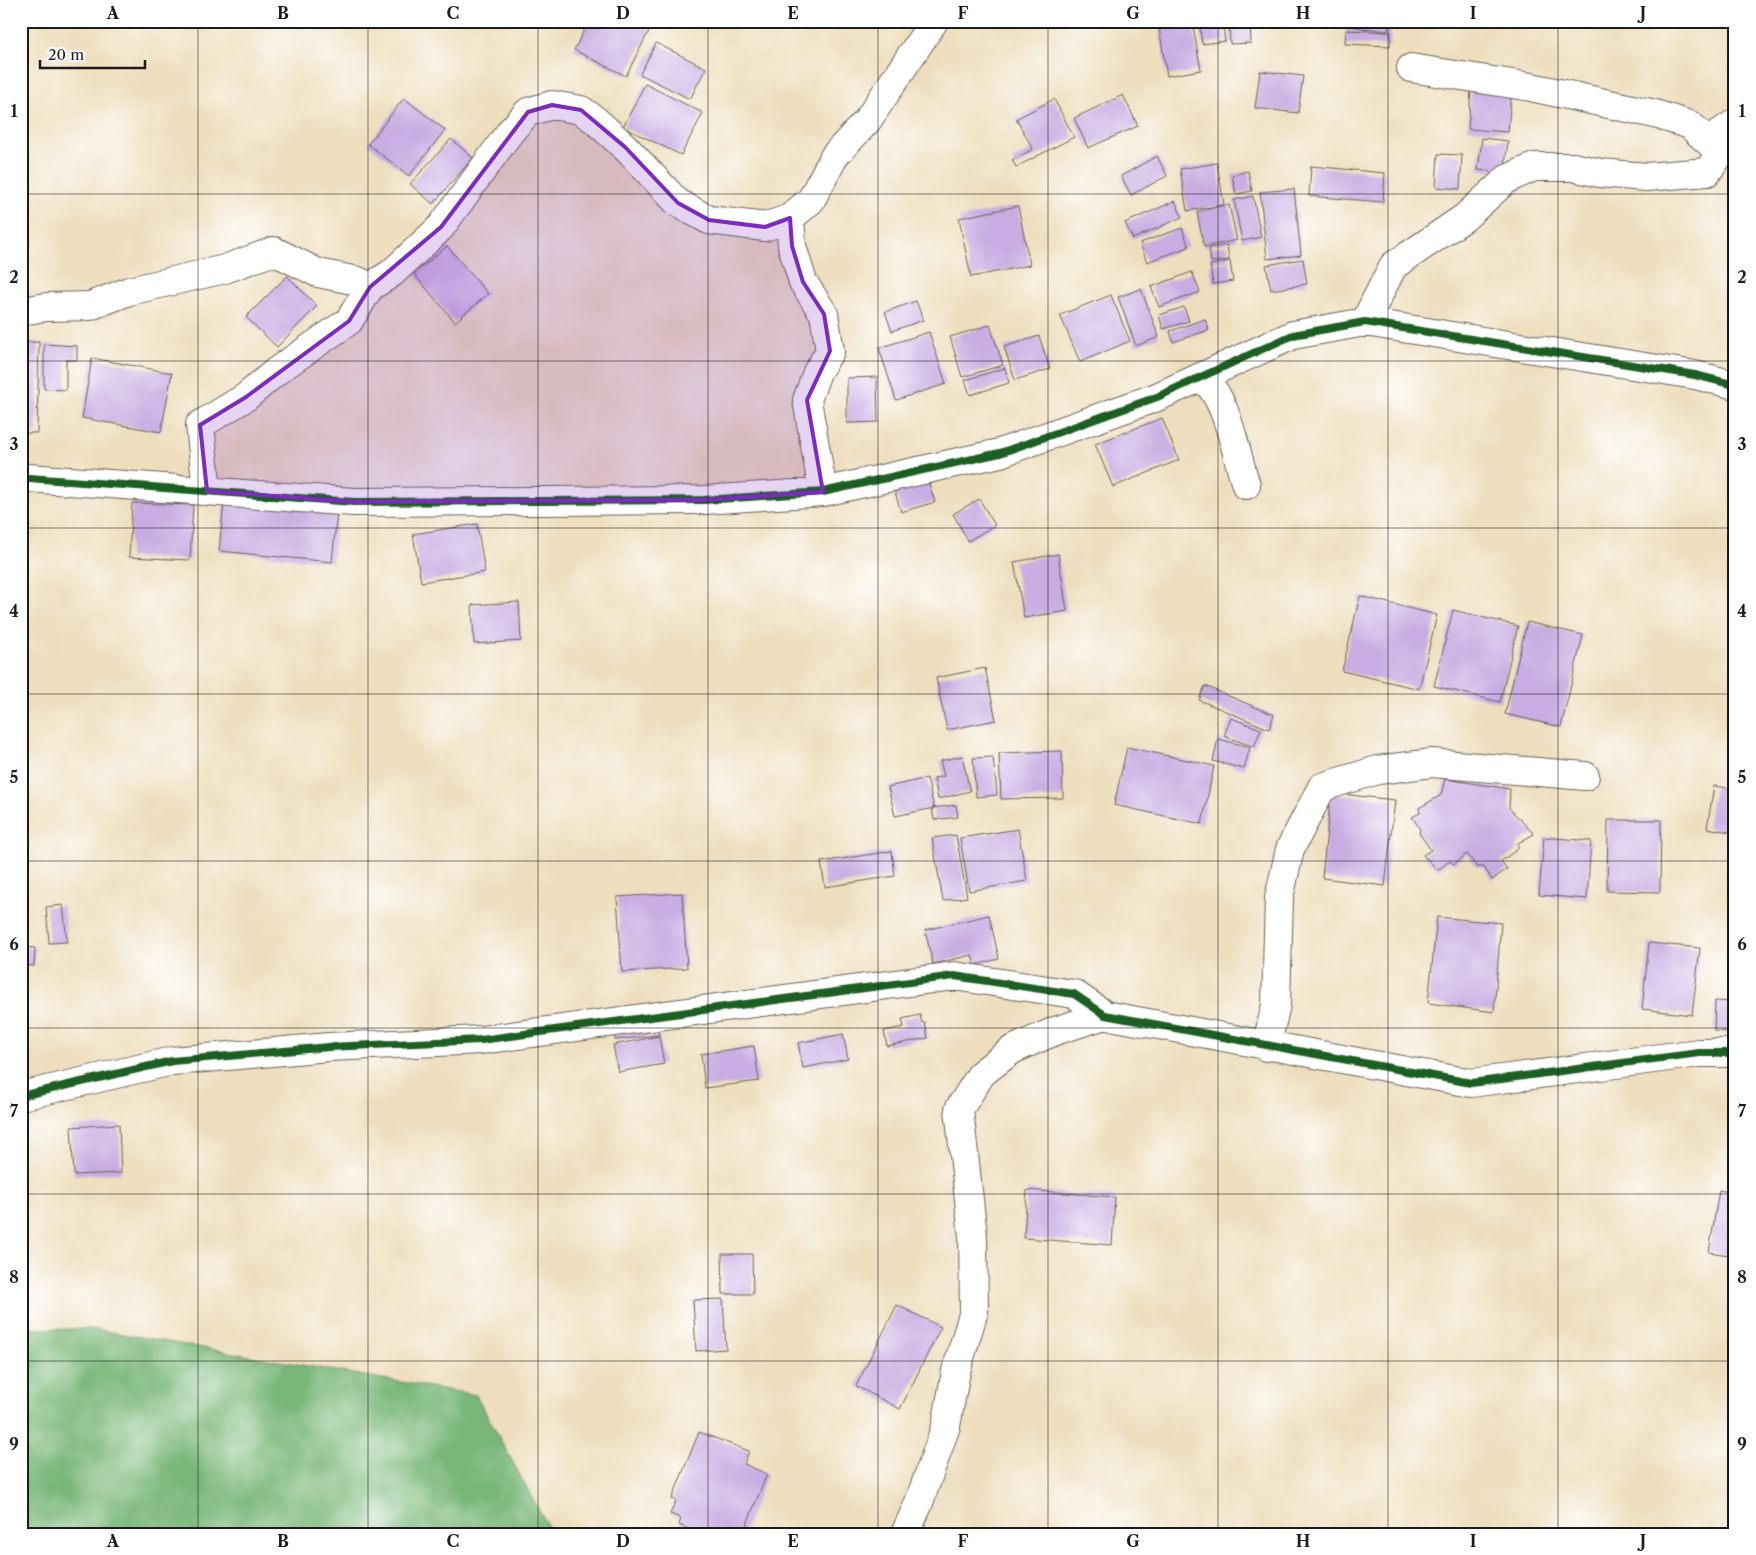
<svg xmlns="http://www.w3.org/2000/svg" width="1756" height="1555" viewBox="0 0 1756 1555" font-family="'Libre Caslon Text',serif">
  <rect width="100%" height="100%" fill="#fff"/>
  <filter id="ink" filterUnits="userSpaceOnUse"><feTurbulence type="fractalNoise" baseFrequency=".02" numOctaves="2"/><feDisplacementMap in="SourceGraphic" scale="10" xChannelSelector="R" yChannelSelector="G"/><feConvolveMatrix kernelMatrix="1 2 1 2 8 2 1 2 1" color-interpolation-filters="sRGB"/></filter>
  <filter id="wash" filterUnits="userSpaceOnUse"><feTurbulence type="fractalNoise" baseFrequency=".0096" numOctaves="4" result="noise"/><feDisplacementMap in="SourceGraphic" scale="20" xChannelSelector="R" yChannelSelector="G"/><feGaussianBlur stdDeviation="1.12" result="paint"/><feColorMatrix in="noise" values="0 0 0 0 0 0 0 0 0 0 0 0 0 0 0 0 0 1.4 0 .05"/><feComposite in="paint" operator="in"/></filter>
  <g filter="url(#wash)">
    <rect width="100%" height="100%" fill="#eedebd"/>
    <path fill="#79b778" stroke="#4a6a4a" d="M 21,1329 L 93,1329 L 476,1395 L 552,1534 L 21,1534 Z"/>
    <g id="blocks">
      <path fill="#c8ace2" d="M 589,21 L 648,21 L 653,23 L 626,76 L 574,50 Z
        M 1158,21 L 1192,21 L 1201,70 L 1167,76 Z
        M 1199,21 L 1222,21 L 1225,41 L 1202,44 Z
        M 1229,21 L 1250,21 L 1251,43 L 1230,44 Z
        M 1339,21 L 1389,21 L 1388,31 L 1338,25 Z
        M 1346,30 L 1391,32 L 1390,46 L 1345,44 Z
        M 656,43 L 706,68 L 690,99 L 640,74 Z
        M 1260,71 L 1303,76 L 1298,113 L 1255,108 Z
        M 645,84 L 703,113 L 681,155 L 623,127 Z
        M 1471,90 L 1511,94 L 1508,132 L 1468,129 Z
        M 1123,95 L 1138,126 L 1088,148 L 1074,118 Z
        M 404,98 L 445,130 L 409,176 L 368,144 Z
        M 1054,99 L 1074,137 L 1016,167 L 1012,160 L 1033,149 L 1016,119 Z
        M 1482,138 L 1508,141 L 1504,173 L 1478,170 Z
        M 451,139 L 473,158 L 433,204 L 410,184 Z
        M 1438,154 L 1462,155 L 1460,189 L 1436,187 Z
        M 1157,156 L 1167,176 L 1131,195 L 1121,176 Z
        M 1217,163 L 1224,205 L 1187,211 L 1180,169 Z
        M 1311,166 L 1385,173 L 1383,202 L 1309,196 Z
        M 1248,171 L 1252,191 L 1236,194 L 1232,175 Z
        M 1294,189 L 1301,255 L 1267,259 L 1260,192 Z
        M 1253,196 L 1261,237 L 1242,241 L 1234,200 Z
        M 1175,201 L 1182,217 L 1133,239 L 1125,223 Z
        M 1225,205 L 1229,205 L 1237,240 L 1204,247 L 1197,212 Z
        M 1018,206 L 1030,265 L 971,277 L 959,218 Z
        M 1182,228 L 1189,247 L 1147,262 L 1140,243 Z
        M 1227,245 L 1229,260 L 1211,262 L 1209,248 Z
        M 447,246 L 488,294 L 455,322 L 414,274 Z
        M 1303,259 L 1307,284 L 1271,290 L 1266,265 Z
        M 1230,261 L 1233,281 L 1213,284 L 1210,265 Z
        M 1192,272 L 1200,292 L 1159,307 L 1151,287 Z
        M 287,276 L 317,306 L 277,347 L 246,317 Z
        M 1141,289 L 1159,337 L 1136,346 L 1118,297 Z
        M 1111,295 L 1130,341 L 1080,362 L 1060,315 Z
        M 916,301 L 923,320 L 892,331 L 885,312 Z
        M 1184,307 L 1189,321 L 1163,329 L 1159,315 Z
        M 1205,319 L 1209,330 L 1173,342 L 1170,331 Z
        M 990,325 L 1003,365 L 962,377 L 950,337 Z
        M 929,332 L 946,384 L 896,400 L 879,348 Z
        M 1039,336 L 1050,369 L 1015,380 L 1004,347 Z
        M 21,342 L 39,342 L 37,433 L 21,433 Z
        M 44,344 L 77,346 L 77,360 L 66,360 L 66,390 L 44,389 Z
        M 92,358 L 172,373 L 161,432 L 82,418 Z
        M 1005,368 L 1009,383 L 970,395 L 965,380 Z
        M 877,377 L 878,422 L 847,423 L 847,378 Z
        M 1162,418 L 1179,460 L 1113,487 L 1095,444 Z
        M 925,472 L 935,502 L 901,512 L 892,482 Z
        M 225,492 L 338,503 L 332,562 L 219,551 Z
        M 979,499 L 995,525 L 968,541 L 953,514 Z
        M 132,503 L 193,505 L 190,560 L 129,557 Z
        M 477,524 L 485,572 L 421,582 L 413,534 Z
        M 1058,554 L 1067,611 L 1024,618 L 1014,562 Z
        M 1360,596 L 1437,615 L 1419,689 L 1342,671 Z
        M 519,602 L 521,641 L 474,644 L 472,605 Z
        M 1453,610 L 1518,626 L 1500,702 L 1434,686 Z
        M 1527,622 L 1583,635 L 1561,727 L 1505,714 Z
        M 985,668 L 996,720 L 947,730 L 936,678 Z
        M 1205,686 L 1274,715 L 1269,729 L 1199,700 Z
        M 1231,718 L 1261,729 L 1254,747 L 1224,736 Z
        M 1218,739 L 1250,747 L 1244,769 L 1213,761 Z
        M 1127,747 L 1214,766 L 1202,824 L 1114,805 Z
        M 1062,751 L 1063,798 L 1001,799 L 999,753 Z
        M 962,756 L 970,791 L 938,799 L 934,778 L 944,776 L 940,761 Z
        M 993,757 L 997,795 L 976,797 L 973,758 Z
        M 927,778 L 934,808 L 895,816 L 888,787 Z
        M 1445,779 L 1510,789 L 1509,808 L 1534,834 L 1518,843 L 1518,849 L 1501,861 L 1507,869 L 1492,880 L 1484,867 L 1477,867 L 1467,854 L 1454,864 L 1449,861 L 1438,870 L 1423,855 L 1431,850 L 1419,833 L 1420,829 L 1412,817 L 1420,813 L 1419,808 L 1441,795 Z
        M 1714,786 L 1735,789 L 1735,833 L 1707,828 Z
        M 1331,793 L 1395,800 L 1385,886 L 1322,878 Z
        M 956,805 L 958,817 L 934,820 L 932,808 Z
        M 1608,820 L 1661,820 L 1660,892 L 1607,891 Z
        M 1018,829 L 1027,881 L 969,891 L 960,838 Z
        M 956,835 L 967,897 L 943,901 L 932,838 Z
        M 1544,837 L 1591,841 L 1587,899 L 1539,895 Z
        M 892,851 L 895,876 L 825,887 L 821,862 Z
        M 682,893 L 687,968 L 622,972 L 617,897 Z
        M 63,905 L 67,942 L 49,943 L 46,907 Z
        M 989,915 L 999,959 L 975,965 L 972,955 L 933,964 L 925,930 Z
        M 1437,917 L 1501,923 L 1494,1012 L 1428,1003 Z
        M 1649,943 L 1700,948 L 1692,1015 L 1642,1009 Z
        M 21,947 L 35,948 L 34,966 L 21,965 Z
        M 1715,1001 L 1735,1002 L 1735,1032 L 1714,1031 Z
        M 920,1015 L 922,1023 L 925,1023 L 928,1038 L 887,1046 L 884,1031 L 904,1027 L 902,1019 Z
        M 657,1021 L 659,1035 L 615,1040 L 613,1026 Z
        M 843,1034 L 848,1059 L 803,1068 L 798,1043 Z
        M 659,1036 L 664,1064 L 618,1072 L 613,1045 Z
        M 754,1046 L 759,1081 L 705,1088 L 701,1054 Z
        M 119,1124 L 121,1173 L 74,1175 L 71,1127 Z
        M 1027,1190 L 1115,1197 L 1112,1245 L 1024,1238 Z
        M 1719,1190 L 1735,1193 L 1735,1256 L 1709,1252 Z
        M 722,1254 L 752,1254 L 753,1294 L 723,1294 Z
        M 723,1299 L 726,1349 L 696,1351 L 693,1300 Z
        M 897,1305 L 941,1327 L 900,1409 L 856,1386 Z
        M 699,1432 L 749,1451 L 744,1464 L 767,1474 L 743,1534 L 701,1534 L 679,1525 L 681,1518 L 670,1514 L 676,1501 L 672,1499 Z"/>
    </g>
  </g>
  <g filter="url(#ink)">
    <use href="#blocks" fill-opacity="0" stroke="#666054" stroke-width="1"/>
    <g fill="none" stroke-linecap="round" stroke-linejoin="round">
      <g stroke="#666054" stroke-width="30">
        <path id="street" d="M 1708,141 L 1735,123
          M 790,218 L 792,246 L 803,282 L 824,314 L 830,351 L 817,372 L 807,400 L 823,492
          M 21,311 L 47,307 L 90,306 L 129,291 L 225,269 L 274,251 L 318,273 L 358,281 L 370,287 L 392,273 L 441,227 L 510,132 L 528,112 L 552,105 L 581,110 L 595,120 L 625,147 L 678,203 L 709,220 L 765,227 L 790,218 L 811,200 L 835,155 L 867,121 L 934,21
          M 1365,322 L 1393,266 L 1464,218 L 1507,179 L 1534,167 L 1573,167 L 1600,173 L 1646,177 L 1707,172 L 1721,153 L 1690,125 L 1655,114 L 1531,87 L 1411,68
          M 1200,377 C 1227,393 1236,456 1246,485
          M 29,478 L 354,502 L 704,500 L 823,492 L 1000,453 L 1157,397 L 1293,335 L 1365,322 L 1695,375 L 1735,385
          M 207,491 L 200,425 L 246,397 L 278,370 L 349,321 L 370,287
          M 1266,1047 L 1276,1005 L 1279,898 L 1290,849 L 1322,787 L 1378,770 L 1432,763 L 1585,776
          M 21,1096 L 172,1061 L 329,1047 L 481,1040 L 954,976 L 1074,994 L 1105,1015 L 1471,1083 L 1699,1053 L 1735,1053
          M 905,1534 L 918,1505 L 946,1426 L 956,1371 L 974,1311 L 973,1236 L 959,1109 L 982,1073 L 1012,1050 L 1055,1031 L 1105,1015"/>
      </g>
      <use href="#street" stroke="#fff" stroke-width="28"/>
      <g stroke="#fff" stroke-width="11">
        <path id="cycleway" d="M 29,478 L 354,502 L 704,500 L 823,492 L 1000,453 L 1157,397 L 1293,335 L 1365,322 L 1695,375 L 1735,385
          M 21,1096 L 172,1061 L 329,1047 L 481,1040 L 954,976 L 1074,994 L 1105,1015 L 1471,1083 L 1699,1053 L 1735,1053"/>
      </g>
      <use href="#cycleway" stroke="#1b5e20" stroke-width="8"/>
    </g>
  </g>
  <path fill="#7b2cbf" fill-opacity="0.2" stroke="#7b2cbf" stroke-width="4" stroke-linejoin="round" d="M 552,105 L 581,110 L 625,147 L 678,203 L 709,220 L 765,227 L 790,218 L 792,246 L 803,282 L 824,314 L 830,351 L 807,400 L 823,492 L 704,500 L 354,502 L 207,491 L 200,425 L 246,397 L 349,321 L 370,287 L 441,227 L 528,112 Z"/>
  <path fill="none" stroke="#1c1c1c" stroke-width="1" stroke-opacity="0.55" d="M 198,21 L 198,1534M 368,21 L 368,1534M 538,21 L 538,1534M 708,21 L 708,1534M 878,21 L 878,1534M 1048,21 L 1048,1534M 1218,21 L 1218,1534M 1388,21 L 1388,1534M 1558,21 L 1558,1534M 21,194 L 1735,194M 21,361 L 1735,361M 21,528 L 1735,528M 21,694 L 1735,694M 21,861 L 1735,861M 21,1028 L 1735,1028M 21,1194 L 1735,1194M 21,1361 L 1735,1361"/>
  <rect width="1756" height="1555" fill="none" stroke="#fff" stroke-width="55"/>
  <path d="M40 60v8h105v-8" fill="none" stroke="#1c1c1c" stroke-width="2.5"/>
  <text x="48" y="60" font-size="15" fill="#1c1c1c" stroke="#ffffff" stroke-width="4" paint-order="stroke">20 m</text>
  <rect x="28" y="28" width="1700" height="1500" fill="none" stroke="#1c1c1c" stroke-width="2"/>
  <g font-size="16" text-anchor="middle" font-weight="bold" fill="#1c1c1c">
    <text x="113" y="19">A</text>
    <text x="283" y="19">B</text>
    <text x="453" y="19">C</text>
    <text x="623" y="19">D</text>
    <text x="793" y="19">E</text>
    <text x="963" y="19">F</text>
    <text x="1133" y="19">G</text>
    <text x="1303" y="19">H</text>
    <text x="1473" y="19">I</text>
    <text x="1643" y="19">J</text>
    <text x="14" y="117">1</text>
    <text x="1742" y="117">1</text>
    <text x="14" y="283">2</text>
    <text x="1742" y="283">2</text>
    <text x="14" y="450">3</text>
    <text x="1742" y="450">3</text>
    <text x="14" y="617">4</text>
    <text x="1742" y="617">4</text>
    <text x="14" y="783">5</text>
    <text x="1742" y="783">5</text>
    <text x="14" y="950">6</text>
    <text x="1742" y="950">6</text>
    <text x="14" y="1117">7</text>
    <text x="1742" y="1117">7</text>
    <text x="14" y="1283">8</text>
    <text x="1742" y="1283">8</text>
    <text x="14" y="1450">9</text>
    <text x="1742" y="1450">9</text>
    <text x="113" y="1547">A</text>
    <text x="283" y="1547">B</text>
    <text x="453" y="1547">C</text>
    <text x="623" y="1547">D</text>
    <text x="793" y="1547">E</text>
    <text x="963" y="1547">F</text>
    <text x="1133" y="1547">G</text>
    <text x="1303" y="1547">H</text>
    <text x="1473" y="1547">I</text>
    <text x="1643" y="1547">J</text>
  </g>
</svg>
